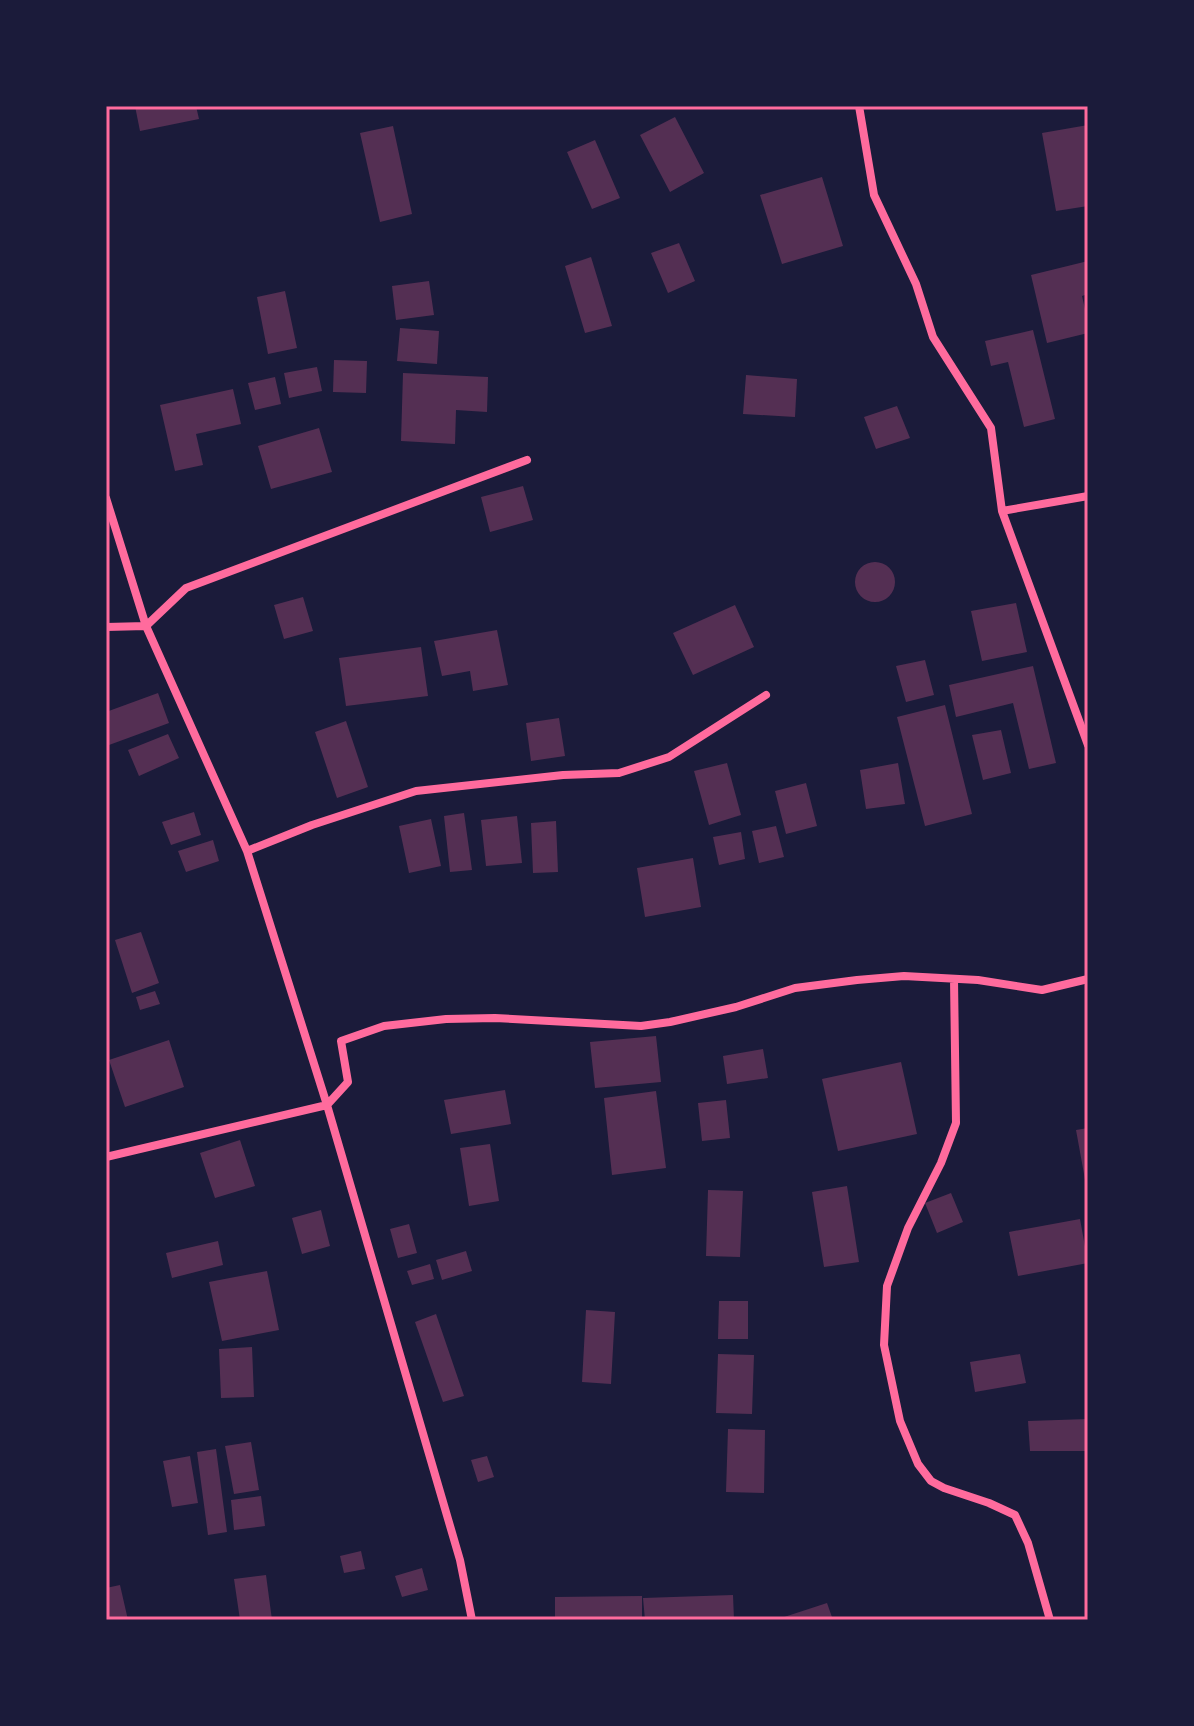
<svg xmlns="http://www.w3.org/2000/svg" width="1194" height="1726" viewBox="0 0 1194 1726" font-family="'Sofia Sans Condensed',sans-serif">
  <rect width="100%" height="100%" fill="#1b1b3a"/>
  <path fill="#542f53" d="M 135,106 L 196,106 L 199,119 L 140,131 Z
    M 675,117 L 704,173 L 670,192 L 640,135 Z
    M 1088,125 L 1088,206 L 1056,211 L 1042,133 Z
    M 393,126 L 412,214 L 380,222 L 360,133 Z
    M 595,140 L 620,198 L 592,209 L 567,152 Z
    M 822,177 L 843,246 L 782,264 L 760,195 Z
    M 679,243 L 695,281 L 668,293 L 651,253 Z
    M 591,257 L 612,326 L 585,333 L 565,266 Z
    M 1088,261 L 1088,294 L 1082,296 L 1088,322 L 1088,333 L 1047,343 L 1031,275 Z
    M 429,281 L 434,315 L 396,320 L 392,286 Z
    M 285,291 L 297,348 L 268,354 L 257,297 Z
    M 400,328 L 439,331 L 437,364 L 397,361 Z
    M 1033,330 L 1055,419 L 1024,427 L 1008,362 L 991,366 L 985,341 Z
    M 334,360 L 367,361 L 366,393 L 333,392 Z
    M 317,367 L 322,391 L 289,398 L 284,373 Z
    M 403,373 L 488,377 L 487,412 L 456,410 L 455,444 L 401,441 Z
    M 746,375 L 797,379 L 795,417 L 743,414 Z
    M 275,377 L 281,404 L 255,410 L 248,383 Z
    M 233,389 L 241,424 L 196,434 L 203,465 L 175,471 L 160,405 Z
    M 897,406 L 910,438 L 876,449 L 864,417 Z
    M 319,428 L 332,472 L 271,489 L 258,446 Z
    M 523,486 L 533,520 L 490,532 L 481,497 Z
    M855 582a20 20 0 1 1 40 0a20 20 0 1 1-40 0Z
    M 303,597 L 313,631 L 284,639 L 274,605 Z
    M 1016,603 L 1027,652 L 982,661 L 971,611 Z
    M 735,605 L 754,647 L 693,675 L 673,633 Z
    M 497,630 L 508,685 L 473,691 L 470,671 L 442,676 L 434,641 Z
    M 421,647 L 428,696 L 346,706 L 339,658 Z
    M 925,660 L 934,695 L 906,702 L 896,666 Z
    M 1033,666 L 1056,763 L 1029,769 L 1013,703 L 956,717 L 949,685 Z
    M 158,693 L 169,723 L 109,745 L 106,737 L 106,712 Z
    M 945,705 L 972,814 L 925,826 L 897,717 Z
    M 559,718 L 565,756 L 531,761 L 526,723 Z
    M 346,721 L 368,787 L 337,798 L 315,732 Z
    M 1001,730 L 1011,773 L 983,780 L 972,735 Z
    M 168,734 L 179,758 L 139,776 L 128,750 Z
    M 727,763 L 741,815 L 709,825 L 694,771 Z
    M 898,763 L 905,804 L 866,809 L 860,770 Z
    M 806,783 L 817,826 L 786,834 L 775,791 Z
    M 194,812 L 201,835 L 171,845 L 162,822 Z
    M 464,813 L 472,870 L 450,872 L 444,816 Z
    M 517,816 L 522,863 L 486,866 L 481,820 Z
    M 431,819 L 441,866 L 409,873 L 399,826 Z
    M 556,821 L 558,872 L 533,873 L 531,823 Z
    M 776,826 L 784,857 L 759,863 L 752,831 Z
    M 741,832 L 745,859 L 719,865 L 713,837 Z
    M 213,840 L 219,861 L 186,872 L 178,851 Z
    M 693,858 L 701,907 L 645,917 L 637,868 Z
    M 141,932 L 159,983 L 132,993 L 115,940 Z
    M 155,991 L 160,1004 L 140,1010 L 136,997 Z
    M 656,1036 L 661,1082 L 595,1088 L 590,1042 Z
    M 169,1040 L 184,1087 L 125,1107 L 109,1060 Z
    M 763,1049 L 768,1078 L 727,1084 L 723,1056 Z
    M 901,1062 L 917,1134 L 838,1151 L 822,1079 Z
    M 505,1090 L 511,1124 L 451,1134 L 444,1100 Z
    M 656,1091 L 666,1168 L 612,1175 L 604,1098 Z
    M 726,1100 L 730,1138 L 702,1141 L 698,1103 Z
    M 1088,1128 L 1088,1185 L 1086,1185 L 1076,1130 Z
    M 240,1140 L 255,1186 L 215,1198 L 200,1153 Z
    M 490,1144 L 499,1201 L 469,1206 L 460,1148 Z
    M 847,1186 L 859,1262 L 824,1267 L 812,1192 Z
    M 708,1190 L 743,1191 L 740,1257 L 706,1256 Z
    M 951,1193 L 963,1222 L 937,1233 L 925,1203 Z
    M 321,1210 L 330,1246 L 302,1254 L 292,1218 Z
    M 1080,1219 L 1088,1263 L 1018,1276 L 1009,1232 Z
    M 409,1224 L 417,1253 L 398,1258 L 390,1229 Z
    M 218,1241 L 223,1265 L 172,1278 L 166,1253 Z
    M 466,1251 L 472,1271 L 442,1280 L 436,1260 Z
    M 430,1264 L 434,1279 L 412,1285 L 407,1271 Z
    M 267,1271 L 279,1330 L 222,1341 L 209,1282 Z
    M 719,1301 L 748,1301 L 748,1339 L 718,1339 Z
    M 586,1310 L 615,1312 L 611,1384 L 582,1382 Z
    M 436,1314 L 464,1396 L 443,1402 L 415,1322 Z
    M 252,1347 L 254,1397 L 221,1398 L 219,1349 Z
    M 718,1354 L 754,1355 L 752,1414 L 716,1413 Z
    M 1020,1354 L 1026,1383 L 975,1392 L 970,1362 Z
    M 1088,1419 L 1088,1451 L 1030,1451 L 1028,1421 Z
    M 728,1429 L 765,1430 L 764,1493 L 726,1492 Z
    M 251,1442 L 259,1490 L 234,1494 L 225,1446 Z
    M 216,1449 L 227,1532 L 208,1535 L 197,1452 Z
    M 190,1456 L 198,1503 L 172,1507 L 163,1461 Z
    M 487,1456 L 494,1477 L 478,1482 L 471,1460 Z
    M 261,1496 L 265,1526 L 234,1530 L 231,1500 Z
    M 361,1551 L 365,1569 L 344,1573 L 340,1556 Z
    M 422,1568 L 428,1590 L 402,1597 L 395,1576 Z
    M 266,1575 L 272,1620 L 240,1620 L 234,1579 Z
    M 120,1585 L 128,1620 L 106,1620 L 106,1588 Z
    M 733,1595 L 734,1620 L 645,1620 L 643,1598 Z
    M 642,1596 L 642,1620 L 555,1620 L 555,1597 Z
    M 827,1603 L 833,1620 L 778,1620 L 778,1619 Z"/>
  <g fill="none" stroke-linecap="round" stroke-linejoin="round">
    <path stroke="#ff6b9d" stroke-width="8" d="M 859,106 L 874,195 L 916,284 L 933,337 L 991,428 L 1002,511 L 1088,745
      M 106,498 L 146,626 L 247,851 L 327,1105 L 460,1560 L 472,1620
      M 1002,511 L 1088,496
      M 106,627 L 146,626 L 186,588 L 527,460
      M 247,851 L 312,825 L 416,791 L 563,775 L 619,773 L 669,757 L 766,695
      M 954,979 L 956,1123 L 941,1163 L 908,1228 L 887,1286 L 884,1345 L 900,1421 L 918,1464 L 931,1481 L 944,1488 L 989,1503 L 1015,1515 L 1028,1543 L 1050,1620
      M 106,1157 L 327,1105 L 348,1082 L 341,1041 L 384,1026 L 446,1019 L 495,1018 L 641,1026 L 670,1022 L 736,1007 L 795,988 L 857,980 L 904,976 L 978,980 L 1042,990 L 1088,979"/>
  </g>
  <rect width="1194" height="1726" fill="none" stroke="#1b1b3a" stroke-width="216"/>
  <rect x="108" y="108" width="978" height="1510" fill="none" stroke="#ff6b9d" stroke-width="3"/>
</svg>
